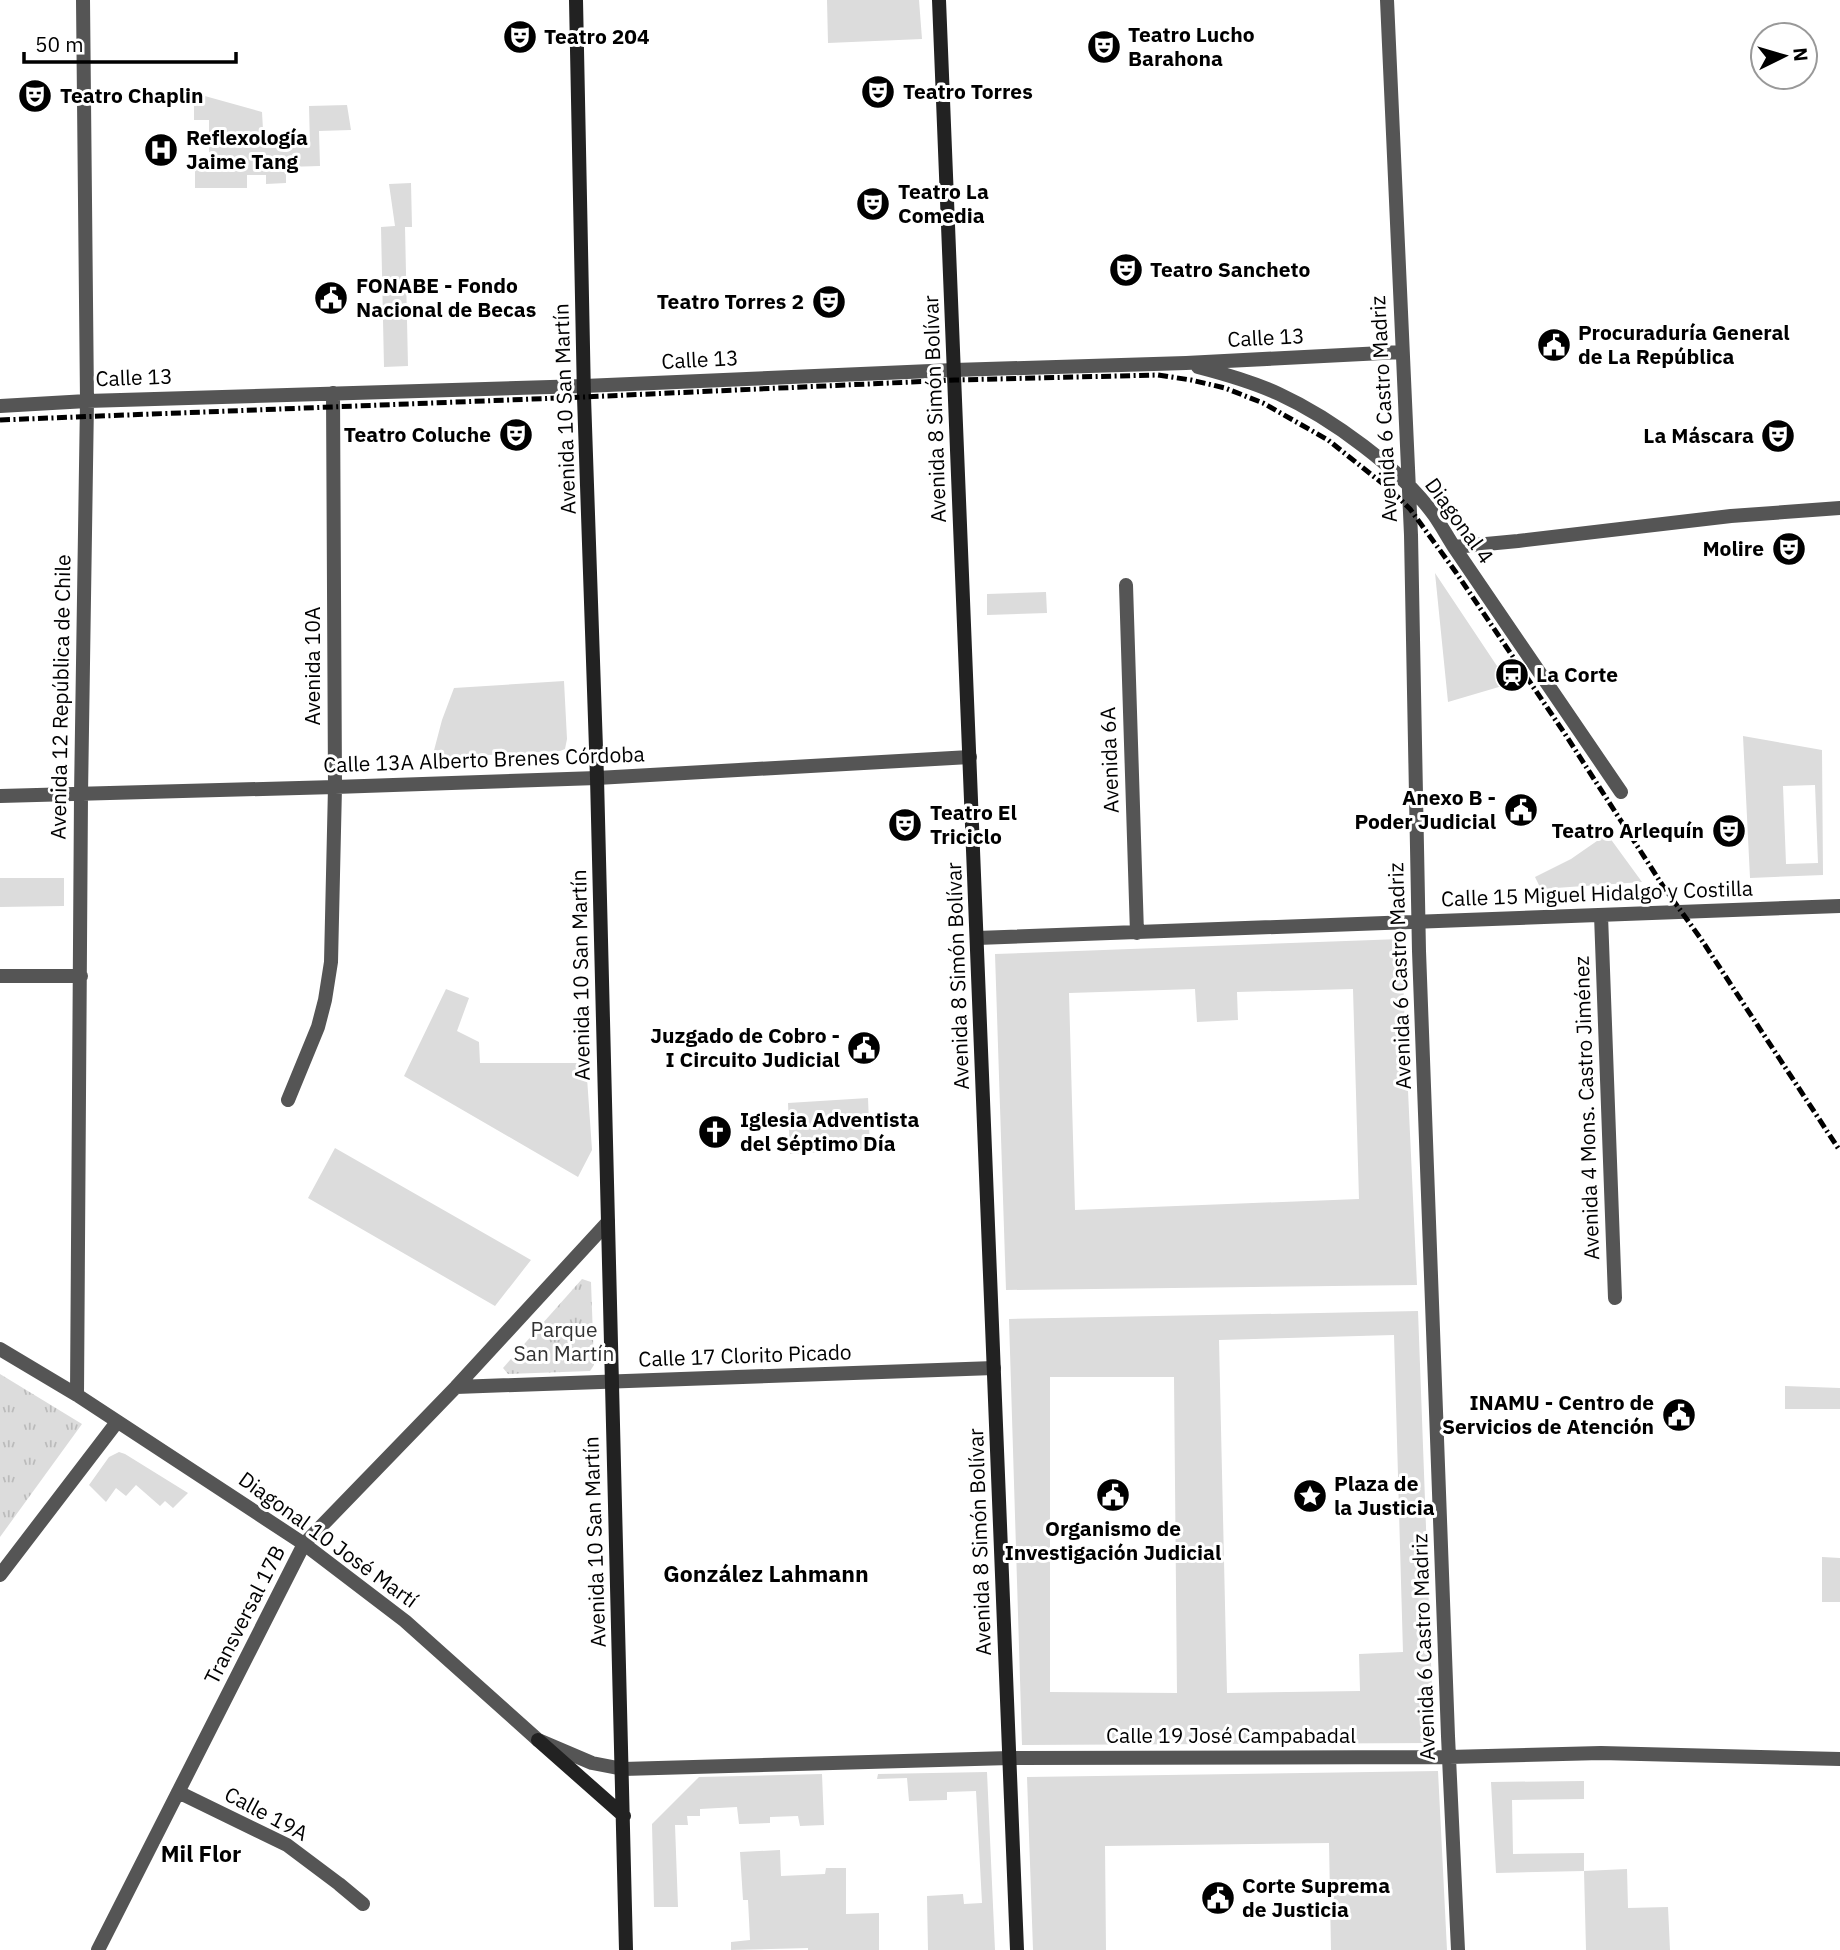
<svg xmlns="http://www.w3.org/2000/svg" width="1840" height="1950" viewBox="0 0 1840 1950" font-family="'IBM Plex Sans',sans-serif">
  <defs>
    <pattern id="park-tufts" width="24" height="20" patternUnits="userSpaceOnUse" patternTransform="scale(1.75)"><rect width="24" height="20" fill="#dcdcdc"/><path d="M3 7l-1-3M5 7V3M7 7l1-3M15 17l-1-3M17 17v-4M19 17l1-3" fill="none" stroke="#bbb"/></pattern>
  </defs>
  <rect width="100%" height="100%" fill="#fff"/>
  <path fill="#dcdcdc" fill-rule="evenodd" d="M 827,0 L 919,0 L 922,39 L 828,43 Z
    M 194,93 L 262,112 L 264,148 L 310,146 L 309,106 L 347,105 L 351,130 L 319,131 L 320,166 L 286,167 L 286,183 L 266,184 L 266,175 L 247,175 L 247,188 L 195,188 L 195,165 L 209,165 L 209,120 L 194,120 Z
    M 411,183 L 412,227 L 405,227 L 408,366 L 384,367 L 381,227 L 395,226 L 389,184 Z
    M 1435,573 L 1509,684 L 1448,702 Z
    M 1046,592 L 1047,613 L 987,615 L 987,594 Z
    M 564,681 L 567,739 L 565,749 L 560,751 L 432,758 L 442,720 L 454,688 Z
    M 1743,736 L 1822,750 L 1823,875 L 1750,878 ZM 1815,785 L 1818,863 L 1786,864 L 1783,786 Z
    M 1607,834 L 1642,882 L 1541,889 L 1535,877 L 1571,859 Z
    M 0,878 L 64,878 L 64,906 L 0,907 Z
    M 1401,939 L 1417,1285 L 1006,1290 L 995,954 ZM 1195,989 L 1197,1022 L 1238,1020 L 1237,992 L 1353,989 L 1359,1199 L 1075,1210 L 1069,993 Z
    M 446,989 L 469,998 L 457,1031 L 479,1042 L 480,1063 L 586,1063 L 592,1150 L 578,1177 L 404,1076 Z
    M 868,1098 L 870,1149 L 790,1154 L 788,1103 Z
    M 335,1148 L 531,1260 L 495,1306 L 308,1198 Z
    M 1418,1311 L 1434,1743 L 1022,1745 L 1009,1319 ZM 1394,1335 L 1403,1652 L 1359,1654 L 1360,1691 L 1227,1693 L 1219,1340 ZM 1050,1377 L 1174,1377 L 1177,1693 L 1050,1692 Z
    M 1785,1386 L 1840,1388 L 1840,1409 L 1785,1409 Z
    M 119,1452 L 125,1454 L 188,1493 L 173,1508 L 165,1501 L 160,1506 L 136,1485 L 126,1496 L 116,1488 L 106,1502 L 89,1485 L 109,1457 Z
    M 1822,1557 L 1840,1558 L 1840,1602 L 1822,1602 Z
    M 1438,1771 L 1447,1950 L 1331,1950 L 1329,1843 L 1105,1846 L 1106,1950 L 1033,1950 L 1027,1777 Z
    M 987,1772 L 995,1950 L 928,1950 L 927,1896 L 963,1894 L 964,1904 L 982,1903 L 976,1791 L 947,1792 L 947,1800 L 909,1801 L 907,1778 L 877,1779 L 878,1774 Z
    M 822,1774 L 824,1825 L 800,1826 L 798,1816 L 770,1817 L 770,1823 L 739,1824 L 737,1807 L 700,1809 L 700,1816 L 687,1816 L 688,1825 L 675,1825 L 678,1907 L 654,1907 L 652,1824 L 699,1777 Z
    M 1584,1781 L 1584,1799 L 1512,1800 L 1513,1854 L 1584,1853 L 1584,1871 L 1627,1869 L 1628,1908 L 1668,1907 L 1670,1950 L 1586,1950 L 1584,1871 L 1496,1873 L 1491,1782 Z
    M 780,1850 L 781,1876 L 825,1874 L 826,1868 L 846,1868 L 846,1914 L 879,1913 L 879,1950 L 808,1950 L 808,1948 L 731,1950 L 731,1942 L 750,1940 L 748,1900 L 743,1900 L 740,1852 Z"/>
  <path fill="url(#park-tufts)" d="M 582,1279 L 591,1282 L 594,1365 L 590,1371 L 508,1374 L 503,1368 Z
    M 0,1374 L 82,1424 L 0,1537 Z"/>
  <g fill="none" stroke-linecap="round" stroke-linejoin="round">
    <path stroke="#555" stroke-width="14" d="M 1387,0 L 1411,535 L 1419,951 L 1448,1736 L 1458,1950
      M 1198,367 C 1225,374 1253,382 1279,394 C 1331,418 1400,468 1434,515 C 1441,525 1447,536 1454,547 L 1621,792
      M 0,406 L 87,401 L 584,386 L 954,370 L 1186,363 L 1402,352
      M 1454,547 L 1518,541 L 1731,516 L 1840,508
      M 1126,585 L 1137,933
      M 0,796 L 335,787 L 597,778 L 970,757
      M 1601,915 L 1615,1298
      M 977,938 L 1840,906
      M 0,976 L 81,976
      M 288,1100 L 318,1027 L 325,1000 L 331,962 L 335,787 L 333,393
      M 0,1349 L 77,1395 L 304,1544 L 405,1621 L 538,1740 L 592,1763 L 623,1769 L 1010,1758 L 1449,1757 L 1601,1753 L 1840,1759
      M 456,1387 L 994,1368
      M 77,1395 L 81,795 L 87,401 L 83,0
      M 0,1575 L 117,1422
      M 178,1792 L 287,1845 L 339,1884 L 363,1904
      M 98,1950 L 304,1544 L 456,1387 L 608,1222"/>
    <path stroke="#222" stroke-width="14" d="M 576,0 L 584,397 L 597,778 L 626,1950
      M 939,0 L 1017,1950
      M 538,1740 L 624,1816"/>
    <path stroke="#000" stroke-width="5" stroke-dasharray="10 3.5 2 3.5" stroke-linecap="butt" d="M 0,420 L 584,397 L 955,380 L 1158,375 L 1191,380 L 1225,388 L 1263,403 L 1328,440 L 1392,491 L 1410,509 L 1455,571 L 1565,734 L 1663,886 L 1701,939 L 1840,1151"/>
  </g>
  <defs>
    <g id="theatre-disc" transform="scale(1.75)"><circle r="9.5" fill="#000" stroke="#fff"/><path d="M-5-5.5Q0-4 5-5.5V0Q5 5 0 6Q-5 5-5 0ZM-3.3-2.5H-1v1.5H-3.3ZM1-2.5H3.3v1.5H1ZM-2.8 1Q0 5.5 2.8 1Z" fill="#fff"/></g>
    <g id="hospital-disc" transform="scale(1.75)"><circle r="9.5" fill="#000" stroke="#fff"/><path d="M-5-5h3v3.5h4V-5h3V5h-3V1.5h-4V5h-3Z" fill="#fff"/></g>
    <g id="civic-disc" transform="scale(1.75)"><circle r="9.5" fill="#000" stroke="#fff"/><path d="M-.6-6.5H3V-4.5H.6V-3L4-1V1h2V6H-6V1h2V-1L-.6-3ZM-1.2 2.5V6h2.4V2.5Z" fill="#fff"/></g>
    <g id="station-disc" transform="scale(1.75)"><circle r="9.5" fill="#000" stroke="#fff"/><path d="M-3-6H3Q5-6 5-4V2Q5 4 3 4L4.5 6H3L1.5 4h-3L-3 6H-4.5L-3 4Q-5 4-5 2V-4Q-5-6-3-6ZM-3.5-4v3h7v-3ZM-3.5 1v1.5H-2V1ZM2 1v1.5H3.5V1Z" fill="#fff"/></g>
    <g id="church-disc" transform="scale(1.75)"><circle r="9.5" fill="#000" stroke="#fff"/><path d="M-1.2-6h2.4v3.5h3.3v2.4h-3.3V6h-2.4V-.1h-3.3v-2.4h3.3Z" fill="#fff"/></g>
    <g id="sight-disc" transform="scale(1.75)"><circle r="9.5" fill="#000" stroke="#fff"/><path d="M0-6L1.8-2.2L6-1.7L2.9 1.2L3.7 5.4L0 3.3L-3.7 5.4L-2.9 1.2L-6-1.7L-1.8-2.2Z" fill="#fff"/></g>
  </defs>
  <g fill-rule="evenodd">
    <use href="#theatre-disc" x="520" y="37"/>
    <use href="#theatre-disc" x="1104" y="47"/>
    <use href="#theatre-disc" x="878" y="92"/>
    <use href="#theatre-disc" x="35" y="96"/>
    <use href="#hospital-disc" x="161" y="150"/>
    <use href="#theatre-disc" x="873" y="204"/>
    <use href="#theatre-disc" x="1126" y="270"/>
    <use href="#civic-disc" x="331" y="298"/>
    <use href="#theatre-disc" x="829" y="302"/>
    <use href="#civic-disc" x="1554" y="345"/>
    <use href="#theatre-disc" x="516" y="435"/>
    <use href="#theatre-disc" x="1778" y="436"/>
    <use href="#theatre-disc" x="1789" y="549"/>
    <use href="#station-disc" x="1512" y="675"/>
    <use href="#civic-disc" x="1521" y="810"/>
    <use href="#theatre-disc" x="905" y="825"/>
    <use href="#theatre-disc" x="1729" y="831"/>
    <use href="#civic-disc" x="864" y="1048"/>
    <use href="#church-disc" x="715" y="1132"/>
    <use href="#civic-disc" x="1679" y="1415"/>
    <use href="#civic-disc" x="1113" y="1495"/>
    <use href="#sight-disc" x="1310" y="1496"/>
    <use href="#civic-disc" x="1218" y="1898"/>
  </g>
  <g text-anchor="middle" stroke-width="6" stroke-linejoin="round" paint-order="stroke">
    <g font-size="21" font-weight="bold" fill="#000" stroke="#fff" text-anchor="start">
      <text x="1128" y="42">Teatro Lucho<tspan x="1128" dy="24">Barahona</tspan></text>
      <text x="544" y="44">Teatro 204</text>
      <text x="903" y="99">Teatro Torres</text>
      <text x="60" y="103">Teatro Chaplin</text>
      <text x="186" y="145">Reflexología<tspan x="186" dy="24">Jaime Tang</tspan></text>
      <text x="898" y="199">Teatro La<tspan x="898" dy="24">Comedia</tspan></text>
      <text x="1150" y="277">Teatro Sancheto</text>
      <text x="356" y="293">FONABE - Fondo<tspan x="356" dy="24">Nacional de Becas</tspan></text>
      <text x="804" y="309" text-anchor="end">Teatro Torres 2</text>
      <text x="1578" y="340">Procuraduría General<tspan x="1578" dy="24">de La República</tspan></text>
      <text x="491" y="442" text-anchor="end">Teatro Coluche</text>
      <text x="1754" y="443" text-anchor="end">La Máscara</text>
      <text x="1764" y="556" text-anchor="end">Molire</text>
      <text x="1536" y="682">La Corte</text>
      <text x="1496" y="805" text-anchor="end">Anexo B -<tspan x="1496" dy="24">Poder Judicial</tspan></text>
      <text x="930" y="820">Teatro El<tspan x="930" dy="24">Triciclo</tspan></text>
      <text x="1704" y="838" text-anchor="end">Teatro Arlequín</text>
      <text x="840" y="1043" text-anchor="end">Juzgado de Cobro -<tspan x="840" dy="24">I Circuito Judicial</tspan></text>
      <text x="740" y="1127">Iglesia Adventista<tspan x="740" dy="24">del Séptimo Día</tspan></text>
      <text x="1654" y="1410" text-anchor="end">INAMU - Centro de<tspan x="1654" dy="24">Servicios de Atención</tspan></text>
      <text x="1334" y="1491">Plaza de<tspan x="1334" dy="24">la Justicia</tspan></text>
      <text x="1113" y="1536" text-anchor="middle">Organismo de<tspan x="1113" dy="24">Investigación Judicial</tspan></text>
      <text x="1242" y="1893">Corte Suprema<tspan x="1242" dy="24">de Justicia</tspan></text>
    </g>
    <g font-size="21" fill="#000" stroke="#fff">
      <text transform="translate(1266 338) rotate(-3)" y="7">Calle 13</text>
      <text transform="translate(700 360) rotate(-3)" y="7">Calle 13</text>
      <text transform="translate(134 378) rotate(-2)" y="7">Calle 13</text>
      <text transform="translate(565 409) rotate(-92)" y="7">Avenida 10 San Martín</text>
      <text transform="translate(935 409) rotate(-92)" y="7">Avenida 8 Simón Bolívar</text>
      <text transform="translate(1384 409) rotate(-93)" y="7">Avenida 6 Castro Madriz</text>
      <text transform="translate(1459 521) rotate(54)" y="7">Diagonal 4</text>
      <text transform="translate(313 666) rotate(-90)" y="7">Avenida 10A</text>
      <text transform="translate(61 697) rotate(-89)" y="7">Avenida 12 República de Chile</text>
      <text transform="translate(484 760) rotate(-2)" y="7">Calle 13A Alberto Brenes Córdoba</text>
      <text transform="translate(1110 760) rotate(-92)" y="7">Avenida 6A</text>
      <text transform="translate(1597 894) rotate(-2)" y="7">Calle 15 Miguel Hidalgo y Costilla</text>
      <text transform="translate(581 975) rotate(-91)" y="7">Avenida 10 San Martín</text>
      <text transform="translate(958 976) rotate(-92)" y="7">Avenida 8 Simón Bolívar</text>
      <text transform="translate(1400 976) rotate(-92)" y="7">Avenida 6 Castro Madriz</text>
      <text transform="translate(1587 1108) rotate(-92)" y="7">Avenida 4 Mons. Castro Jiménez</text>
      <text transform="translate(745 1356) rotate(-2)" y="7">Calle 17 Clorito Picado</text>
      <text transform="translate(328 1540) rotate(36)" y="7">Diagonal 10 José Martí</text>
      <text transform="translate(595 1542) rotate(-92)" y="7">Avenida 10 San Martín</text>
      <text transform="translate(980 1542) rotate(-92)" y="7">Avenida 8 Simón Bolívar</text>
      <text transform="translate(245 1615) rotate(-63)" y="7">Transversal 17B</text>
      <text transform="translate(1424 1647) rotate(-92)" y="7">Avenida 6 Castro Madriz</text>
      <text x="1231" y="1743">Calle 19 José Campabadal</text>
      <text transform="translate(266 1814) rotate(28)" y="7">Calle 19A</text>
    </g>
    <g font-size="21" fill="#333" stroke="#fff">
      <text x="564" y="1337">Parque<tspan x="564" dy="24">San Martín</tspan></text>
    </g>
    <g font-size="23" font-weight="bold" fill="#000" stroke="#fff">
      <text x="766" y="1582">González Lahmann</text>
      <text x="201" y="1862">Mil Flor</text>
    </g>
  </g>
  <g transform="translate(1784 56) rotate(85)"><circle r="33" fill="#ffffff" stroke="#999999" stroke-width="2"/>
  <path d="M0-5L12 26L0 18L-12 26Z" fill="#000000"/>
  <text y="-10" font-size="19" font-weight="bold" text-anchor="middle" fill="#000000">N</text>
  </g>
  <path d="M24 52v10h212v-10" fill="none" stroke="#000000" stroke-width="3.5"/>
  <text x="35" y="52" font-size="21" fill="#000000" stroke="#ffffff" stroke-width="5" paint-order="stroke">50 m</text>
</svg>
